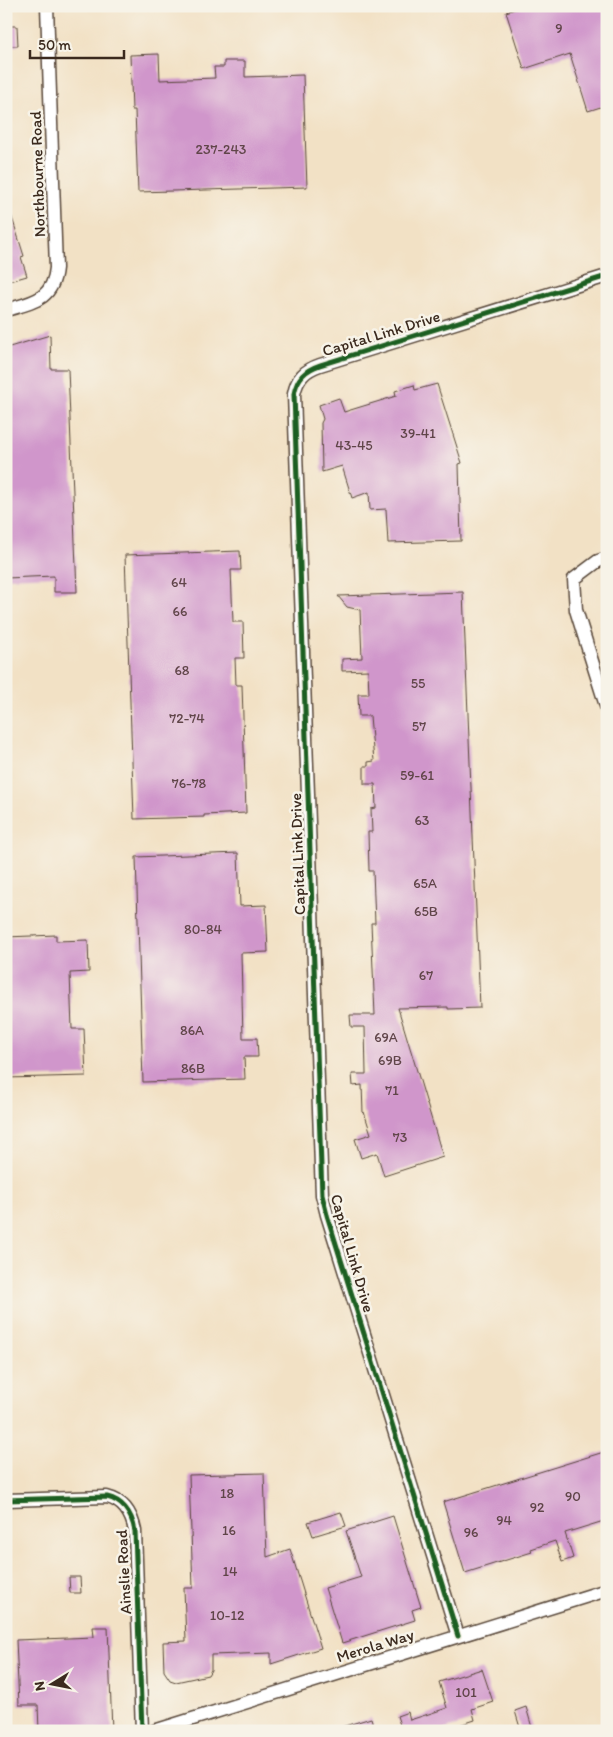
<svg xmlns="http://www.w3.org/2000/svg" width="613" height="1737" viewBox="0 0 613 1737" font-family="Itim,sans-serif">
  <rect width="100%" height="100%" fill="#f7f3e8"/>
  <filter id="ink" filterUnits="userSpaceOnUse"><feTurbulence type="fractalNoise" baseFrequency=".02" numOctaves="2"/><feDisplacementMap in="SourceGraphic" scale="10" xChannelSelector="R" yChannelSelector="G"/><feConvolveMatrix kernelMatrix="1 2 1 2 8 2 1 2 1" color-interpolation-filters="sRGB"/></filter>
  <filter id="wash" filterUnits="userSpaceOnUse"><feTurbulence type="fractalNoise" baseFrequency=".0096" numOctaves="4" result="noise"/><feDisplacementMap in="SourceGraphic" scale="20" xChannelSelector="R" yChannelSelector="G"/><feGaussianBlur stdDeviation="1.12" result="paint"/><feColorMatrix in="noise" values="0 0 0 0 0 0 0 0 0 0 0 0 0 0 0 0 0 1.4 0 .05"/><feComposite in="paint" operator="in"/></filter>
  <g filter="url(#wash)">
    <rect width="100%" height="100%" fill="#f2e1c5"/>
    <g id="blocks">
      <path fill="#d096cb" d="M 524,6 L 607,6 L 607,105 L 588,111 L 570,54 L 524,69 L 506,12 Z
        M 6,26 L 17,26 L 18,46 L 6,46 Z
        M 159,54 L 160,80 L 215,78 L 214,67 L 224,67 L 224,61 L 245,61 L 245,77 L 303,75 L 307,187 L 138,192 L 135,110 L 132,110 L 130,55 Z
        M 6,208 L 9,208 L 24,256 L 21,257 L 27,276 L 6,282 Z
        M 50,335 L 51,369 L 68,369 L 77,592 L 54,592 L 54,576 L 6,578 L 6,348 Z
        M 437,384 L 462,463 L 459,464 L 461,541 L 388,543 L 386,509 L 370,510 L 369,492 L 352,498 L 342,466 L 322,472 L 321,423 L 323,419 L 319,405 L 339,398 L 344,412 L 396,396 L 395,391 L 414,385 L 415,390 Z
        M 240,551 L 241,570 L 231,570 L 233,622 L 243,622 L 244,658 L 235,658 L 236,685 L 242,685 L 246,813 L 204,815 L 204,817 L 134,819 L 125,555 Z
        M 463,592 L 480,1008 L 448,1009 L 448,1007 L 398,1008 L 443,1157 L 384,1176 L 377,1153 L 361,1158 L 355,1139 L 371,1134 L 364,1112 L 363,1113 L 362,1085 L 353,1086 L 352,1074 L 366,1074 L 365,1027 L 351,1027 L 350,1015 L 375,1015 L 371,923 L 375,923 L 373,871 L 369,871 L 368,832 L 372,832 L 371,809 L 376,808 L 375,784 L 364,784 L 364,766 L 368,766 L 368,762 L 374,761 L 370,716 L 359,716 L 358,694 L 369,694 L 368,670 L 342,671 L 342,659 L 362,658 L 360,610 L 347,607 L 338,596 Z
        M 238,853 L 240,906 L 266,905 L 268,952 L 241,953 L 243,1038 L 257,1038 L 258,1057 L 244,1057 L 245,1079 L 143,1082 L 136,857 Z
        M 56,935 L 56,941 L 88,940 L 89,972 L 70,973 L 72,1029 L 84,1029 L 86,1076 L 6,1078 L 6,937 Z
        M 607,1451 L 607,1520 L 565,1533 L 573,1558 L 562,1562 L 555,1541 L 531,1549 L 532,1552 L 465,1573 L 443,1502 Z
        M 264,1473 L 267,1557 L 290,1549 L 321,1648 L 271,1664 L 271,1653 L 211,1655 L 211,1670 L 208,1675 L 176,1682 L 170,1680 L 164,1671 L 163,1642 L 186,1641 L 184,1588 L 193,1588 L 189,1475 Z
        M 341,1512 L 346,1526 L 313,1536 L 308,1522 Z
        M 393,1516 L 421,1607 L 412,1610 L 415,1620 L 342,1643 L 325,1588 L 361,1577 L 346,1531 Z
        M 69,1577 L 80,1577 L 81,1593 L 70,1593 Z
        M 93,1627 L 108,1627 L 112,1731 L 39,1731 L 38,1705 L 19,1705 L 16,1640 L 94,1637 Z
        M 482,1669 L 493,1702 L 472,1709 L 475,1720 L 440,1731 L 402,1731 L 397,1716 L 408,1712 L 410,1720 L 447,1708 L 439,1682 Z
        M 526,1707 L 533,1731 L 521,1731 L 515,1711 Z
        M 371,1718 L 375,1731 L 338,1731 L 338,1728 Z"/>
    </g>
  </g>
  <g filter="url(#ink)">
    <use href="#blocks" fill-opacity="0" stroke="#564537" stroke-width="1"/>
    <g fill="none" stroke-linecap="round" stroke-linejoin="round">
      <g stroke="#564537" stroke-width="15">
        <path id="minor" d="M 6,310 C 33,302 53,300 56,268 L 47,6
          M 607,558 L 598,561 L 574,579 L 576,610 L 607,709
          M 6,1500 L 107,1497 C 124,1501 132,1515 135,1531 L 142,1731
          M 458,1636 L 327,1215 L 322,1195 L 294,394 C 297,378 305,370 320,365 L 607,276
          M 154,1731 L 607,1590"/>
      </g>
      <use href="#minor" stroke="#fff" stroke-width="12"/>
      <g stroke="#f7f3e8" stroke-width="8">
        <path id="cycleway" d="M 6,1500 L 107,1497 C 124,1501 132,1515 135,1531 L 142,1731
          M 458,1636 L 327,1215 L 322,1195 L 294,394 C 297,378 305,370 320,365 L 607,276"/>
      </g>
      <use href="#cycleway" stroke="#1b5e20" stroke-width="5"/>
    </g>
  </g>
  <g text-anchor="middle" stroke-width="5" stroke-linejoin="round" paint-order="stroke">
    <g font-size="14" fill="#604549">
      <text x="559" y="33">9</text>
      <text x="221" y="154">237-243</text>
      <text x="418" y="438">39-41</text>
      <text x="354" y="450">43-45</text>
      <text x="179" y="587">64</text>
      <text x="180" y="616">66</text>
      <text x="182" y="675">68</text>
      <text x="418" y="688">55</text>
      <text x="187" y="723">72-74</text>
      <text x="419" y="731">57</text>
      <text x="417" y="780">59-61</text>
      <text x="189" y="788">76-78</text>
      <text x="422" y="825">63</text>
      <text x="425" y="888">65A</text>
      <text x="426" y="916">65B</text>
      <text x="203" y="934">80-84</text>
      <text x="426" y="980">67</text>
      <text x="192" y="1035">86A</text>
      <text x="386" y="1042">69A</text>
      <text x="390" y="1065">69B</text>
      <text x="193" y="1073">86B</text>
      <text x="392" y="1095">71</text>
      <text x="400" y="1142">73</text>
      <text x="227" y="1498">18</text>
      <text x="573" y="1501">90</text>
      <text x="537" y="1512">92</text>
      <text x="504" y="1525">94</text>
      <text x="229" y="1535">16</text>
      <text x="471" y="1537">96</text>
      <text x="230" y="1576">14</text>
      <text x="227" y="1620">10-12</text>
      <text x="466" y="1697">101</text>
    </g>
    <g font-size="16" fill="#3b2a1e" stroke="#f7f3e8">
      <text transform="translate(37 174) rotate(-92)" y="6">Northbourne Road</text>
      <text transform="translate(381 333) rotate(-17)" y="6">Capital Link Drive</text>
      <text transform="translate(297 854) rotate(-92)" y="6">Capital Link Drive</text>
      <text transform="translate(353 1253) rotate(74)" y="6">Capital Link Drive</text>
      <text transform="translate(123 1572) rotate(-93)" y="6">Ainslie Road</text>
      <text transform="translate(375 1645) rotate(-17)" y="6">Merola Way</text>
    </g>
  </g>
  <rect width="613" height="1737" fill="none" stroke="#f7f3e8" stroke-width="25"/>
  <g transform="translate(52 1684) rotate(260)" stroke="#f7f3e8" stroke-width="4" paint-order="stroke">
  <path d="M0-4L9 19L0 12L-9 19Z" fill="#3b2a1e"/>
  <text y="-8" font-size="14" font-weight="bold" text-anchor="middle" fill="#3b2a1e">N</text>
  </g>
  <path d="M30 50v8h94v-8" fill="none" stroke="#3b2a1e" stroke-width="2.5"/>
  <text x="38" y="50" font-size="15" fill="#3b2a1e" stroke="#f7f3e8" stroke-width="4" paint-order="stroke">50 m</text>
</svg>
